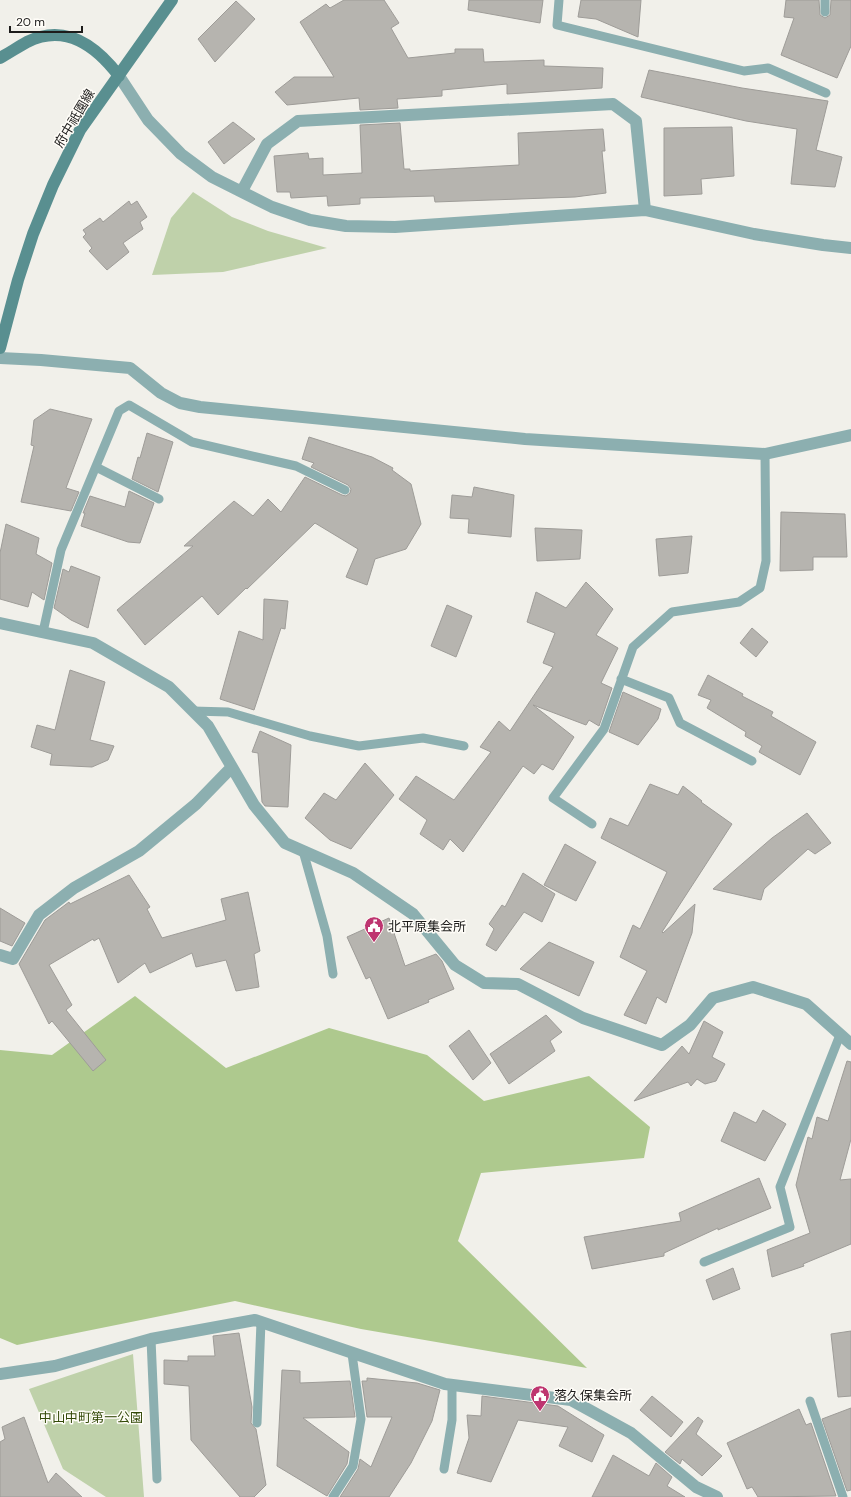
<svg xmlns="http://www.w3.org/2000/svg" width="851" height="1497" viewBox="0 0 851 1497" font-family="'DM Sans','Noto Sans JP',sans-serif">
  <rect width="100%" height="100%" fill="#f1f0ea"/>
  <path fill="#bfd1aa" d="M 193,192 L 232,217 L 268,231 L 327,248 L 223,272 L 152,275 L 171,218 Z
    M 133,1354 L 144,1497 L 106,1497 L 63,1469 L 29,1389 Z"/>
  <path fill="#aec98e" d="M 135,996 L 226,1068 L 329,1028 L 427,1055 L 484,1101 L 589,1076 L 650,1127 L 644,1158 L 481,1173 L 458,1241 L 587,1368 L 361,1329 L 235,1301 L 17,1345 L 0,1338 L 0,1050 L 52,1055 Z"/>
  <path fill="#b6b4af" stroke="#9e9c98" d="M 344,0 L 384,0 L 399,23 L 391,28 L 408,58 L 455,53 L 455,49 L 483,49 L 484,62 L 544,60 L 544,66 L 603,68 L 602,88 L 507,94 L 507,84 L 442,90 L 442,96 L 397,99 L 398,108 L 360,110 L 359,98 L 287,105 L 275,92 L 294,77 L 334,77 L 300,22 L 326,4 L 330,8 Z
    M 469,0 L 543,0 L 540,23 L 468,10 Z
    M 581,0 L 641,0 L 638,37 L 596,19 L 578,17 Z
    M 786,0 L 819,0 L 820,15 L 825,18 L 830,15 L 831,0 L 851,0 L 851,46 L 837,78 L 781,55 L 794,18 L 784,17 Z
    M 236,1 L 255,19 L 215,62 L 198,39 Z
    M 649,70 L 742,88 L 828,101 L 816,150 L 842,157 L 835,187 L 791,184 L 797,129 L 746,121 L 641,97 Z
    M 233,122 L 255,139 L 224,164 L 208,142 Z
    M 400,123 L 404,169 L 410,169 L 410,171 L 519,165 L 518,133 L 603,129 L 605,151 L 602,151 L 606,193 L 575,197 L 435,202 L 434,196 L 360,198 L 360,204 L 328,206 L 327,196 L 291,198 L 290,192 L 277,192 L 274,156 L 308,153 L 309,159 L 323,158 L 323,175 L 362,173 L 360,125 Z
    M 732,127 L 734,176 L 701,179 L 702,194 L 664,196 L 664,128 Z
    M 129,201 L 131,205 L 137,201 L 147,217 L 140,222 L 143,229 L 123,243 L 129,252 L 107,270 L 89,251 L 92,248 L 83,237 L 86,234 L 83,230 L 100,218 L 103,222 Z
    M 50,409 L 92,419 L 66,488 L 79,492 L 71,511 L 21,502 L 34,446 L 31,445 L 34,420 Z
    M 147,433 L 173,442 L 158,492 L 132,479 L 138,457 L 140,458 Z
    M 309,437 L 372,457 L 393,468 L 392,470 L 411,484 L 421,524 L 406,549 L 375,559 L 367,585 L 346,577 L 358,549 L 315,523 L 247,589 L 246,588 L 218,615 L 202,596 L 145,645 L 117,610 L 193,546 L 184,546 L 234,501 L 253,516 L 268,499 L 281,512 L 305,477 L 342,495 L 346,496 L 350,493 L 351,489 L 348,485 L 311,467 L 314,463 L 302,459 Z
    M 474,487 L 514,495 L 511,537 L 468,533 L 469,519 L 450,518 L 452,495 L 472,497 Z
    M 129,491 L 154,503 L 140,543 L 128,542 L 81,526 L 85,513 L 83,513 L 90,496 L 125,507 Z
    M 781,512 L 845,514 L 847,557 L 813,557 L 813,570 L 780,571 Z
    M 6,524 L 39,538 L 36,554 L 52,563 L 44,600 L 32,592 L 28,607 L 0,599 L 0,553 Z
    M 535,528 L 582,530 L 580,559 L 537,561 Z
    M 692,536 L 688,573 L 659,576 L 656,539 Z
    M 71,566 L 100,577 L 88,628 L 71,620 L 54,608 L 63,569 L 69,572 Z
    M 586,582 L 613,609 L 596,635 L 618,648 L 601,683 L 612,688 L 599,726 L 589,720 L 586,725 L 533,705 L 574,737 L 553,770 L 542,764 L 534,774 L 523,766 L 463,852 L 450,839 L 443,850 L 420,834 L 427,820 L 399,799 L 416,776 L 454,800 L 491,752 L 480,747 L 499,721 L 510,731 L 553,667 L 543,663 L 555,633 L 527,622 L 536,592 L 566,608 Z
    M 264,599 L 288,601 L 285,629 L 281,628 L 254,710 L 220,699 L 239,631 L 263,640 Z
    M 447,605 L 472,616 L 456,657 L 431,646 Z
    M 752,628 L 768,642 L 756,657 L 740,643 Z
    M 70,670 L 105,682 L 90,740 L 114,746 L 108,760 L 92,767 L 50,765 L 52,754 L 31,747 L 37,725 L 55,730 Z
    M 708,675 L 743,694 L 742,696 L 773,712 L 771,716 L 816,742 L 800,775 L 759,752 L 762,746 L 745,736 L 746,732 L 707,708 L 711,700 L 698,695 Z
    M 623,692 L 661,709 L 658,719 L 638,745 L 609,732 Z
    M 260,731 L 291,745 L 288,807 L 265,806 L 262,802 L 258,753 L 252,752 Z
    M 365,763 L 394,795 L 351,849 L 330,840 L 305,818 L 324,793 L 336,800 Z
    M 650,784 L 678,795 L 683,786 L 702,801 L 701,802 L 732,824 L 662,932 L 663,933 L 695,904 L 692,933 L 666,1003 L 657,997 L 646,1024 L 624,1015 L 647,971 L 620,957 L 633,925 L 640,929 L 667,872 L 601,838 L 610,818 L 628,826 Z
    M 807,813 L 831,843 L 815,854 L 808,849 L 764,889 L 761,900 L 713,889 L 772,838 Z
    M 565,844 L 596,862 L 576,901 L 544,885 Z
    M 523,873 L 555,894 L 542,922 L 524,912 L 496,951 L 486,945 L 494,929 L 489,924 L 502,905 L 505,907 Z
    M 129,875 L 150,907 L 147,909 L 162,938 L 226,920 L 221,899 L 248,892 L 260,951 L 254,954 L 259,987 L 236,991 L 226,960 L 196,967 L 192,953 L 150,973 L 145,963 L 118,983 L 99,938 L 94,941 L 93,939 L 49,965 L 72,1005 L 66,1010 L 106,1060 L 93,1071 L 52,1021 L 49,1024 L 19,964 L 45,920 L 69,902 L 70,904 Z
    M 0,908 L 25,923 L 12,946 L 0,941 Z
    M 389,918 L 405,966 L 436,954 L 442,961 L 454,989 L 428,1000 L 429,1002 L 388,1019 L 370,977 L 366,979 L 347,937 Z
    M 549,942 L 594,962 L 579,996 L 520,969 Z
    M 546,1015 L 562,1032 L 550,1041 L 555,1051 L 509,1084 L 490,1054 Z
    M 704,1021 L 723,1032 L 712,1057 L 725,1064 L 716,1081 L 705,1084 L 697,1079 L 691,1086 L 688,1082 L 634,1101 L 682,1046 L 689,1054 Z
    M 469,1030 L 491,1063 L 473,1080 L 449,1046 Z
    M 847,1061 L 851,1062 L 851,1139 L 840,1180 L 851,1179 L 851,1244 L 803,1264 L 804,1266 L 772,1277 L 767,1250 L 810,1233 L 796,1185 L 808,1137 L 812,1139 L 817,1117 L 828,1121 Z
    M 763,1110 L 786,1124 L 765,1161 L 721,1141 L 734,1112 L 756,1123 Z
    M 759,1178 L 771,1208 L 718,1230 L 718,1228 L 664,1253 L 664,1256 L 592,1269 L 584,1237 L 681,1221 L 679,1213 Z
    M 733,1268 L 740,1289 L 713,1300 L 706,1280 Z
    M 851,1331 L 851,1396 L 838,1397 L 831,1334 Z
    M 239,1333 L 252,1407 L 251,1423 L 256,1429 L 266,1485 L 254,1497 L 240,1497 L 191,1440 L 189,1386 L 164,1384 L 164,1360 L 188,1361 L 188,1356 L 215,1356 L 213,1336 Z
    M 282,1370 L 300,1371 L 300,1383 L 350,1381 L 355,1417 L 303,1418 L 349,1452 L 347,1464 L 327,1496 L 277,1466 Z
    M 367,1378 L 417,1383 L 440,1390 L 432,1421 L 411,1463 L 389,1497 L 340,1497 L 358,1469 L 360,1459 L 371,1467 L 392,1417 L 367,1417 L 362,1381 L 367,1381 Z
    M 482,1396 L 558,1406 L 604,1435 L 592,1462 L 559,1446 L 568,1427 L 518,1420 L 491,1482 L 457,1473 L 469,1438 L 467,1415 L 481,1416 Z
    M 652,1396 L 683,1422 L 671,1437 L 640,1410 Z
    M 851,1408 L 851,1490 L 847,1491 L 822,1419 Z
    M 799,1409 L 806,1425 L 811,1423 L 836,1496 L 758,1497 L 752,1487 L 747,1489 L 727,1443 Z
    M 24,1417 L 48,1483 L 56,1473 L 82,1497 L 0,1497 L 0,1442 L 5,1439 L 2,1427 Z
    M 698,1417 L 703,1421 L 696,1434 L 722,1456 L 702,1476 L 682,1459 L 680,1464 L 665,1452 Z
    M 613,1455 L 649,1476 L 656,1463 L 672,1477 L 667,1486 L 685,1497 L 592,1497 Z"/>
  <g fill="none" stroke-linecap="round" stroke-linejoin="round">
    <path stroke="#8cafb0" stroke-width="9" d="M 559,0 L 557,25 L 744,71 L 768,68 L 826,93
      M 825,12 L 825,0
      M 96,467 L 159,499
      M 43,632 L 61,550 L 119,411 L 129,405 L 192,442 L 296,466 L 345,490
      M 621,679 L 669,698 L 680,723 L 752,761
      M 193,711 L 228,712 L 310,736 L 359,746 L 423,738 L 464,746
      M 592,824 L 553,798 L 604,729 L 633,647 L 672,612 L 739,602 L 760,588 L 766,561 L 765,454
      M 303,851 L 327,936 L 333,974
      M 704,1262 L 790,1227 L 780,1187 L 840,1035
      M 151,1339 L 157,1479
      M 810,1401 L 843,1497
      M 257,1423 L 261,1322
      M 444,1469 L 452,1420 L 452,1385
      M 333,1497 L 353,1466 L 361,1419 L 352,1354"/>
    <path stroke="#8cafb0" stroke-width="12" d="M 119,76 L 148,120 L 181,154 L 212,177 L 272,207 L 310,220 L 346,226 L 395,227 L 645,210 L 754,234 L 823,245 L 851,248
      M 242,191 L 267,144 L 298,121 L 613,104 L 636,121 L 645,210
      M 0,358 L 41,360 L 130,368 L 161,393 L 180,403 L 200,407 L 525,439 L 765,454 L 851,435
      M 0,623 L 93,643 L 169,687 L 208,726 L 254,805 L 285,843 L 353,873 L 413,914 L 455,965 L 484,983 L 518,984 L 583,1018 L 662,1045 L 690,1025 L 713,998 L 753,987 L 806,1004 L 851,1044
      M 0,955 L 13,959 L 39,915 L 74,888 L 139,851 L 196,804 L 232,767
      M 0,1374 L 55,1366 L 151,1339 L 255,1320 L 445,1384 L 571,1400 L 631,1433 L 696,1487 L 717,1497"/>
    <path stroke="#598f90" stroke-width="12" d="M 0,58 C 9,53 18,47 27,42 C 66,23 96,46 119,76
      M 0,348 L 18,280 L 33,234 L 53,185 L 80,130 L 172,0"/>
  </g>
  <defs>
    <g id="civic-pin" transform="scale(1)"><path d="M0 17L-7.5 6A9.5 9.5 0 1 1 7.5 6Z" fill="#be3570" stroke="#fffdf8"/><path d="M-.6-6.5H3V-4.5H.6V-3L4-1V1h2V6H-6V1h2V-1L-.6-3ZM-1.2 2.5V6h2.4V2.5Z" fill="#fff"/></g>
  </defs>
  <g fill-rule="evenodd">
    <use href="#civic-pin" x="374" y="926"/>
    <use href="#civic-pin" x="540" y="1395"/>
  </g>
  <g text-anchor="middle" stroke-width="3" stroke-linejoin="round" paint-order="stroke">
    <g font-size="13" fill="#1d1c1b" stroke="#fffdf8">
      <text transform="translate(74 118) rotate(-59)" y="5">府中祇園線</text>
    </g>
    <g font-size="13" fill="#1d1c1b" stroke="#fffdf8" text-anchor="start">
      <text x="388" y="931">北平原集会所</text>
      <text x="554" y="1400">落久保集会所</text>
    </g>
    <g font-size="13" fill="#334a08" stroke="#fffdf8">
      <text x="91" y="1422">中山中町第一公園</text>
    </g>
  </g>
  <path d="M10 26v6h72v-6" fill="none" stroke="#1d1c1b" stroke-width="2"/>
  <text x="16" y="26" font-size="12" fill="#1d1c1b" stroke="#fffdf8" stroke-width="3" paint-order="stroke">20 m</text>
</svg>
